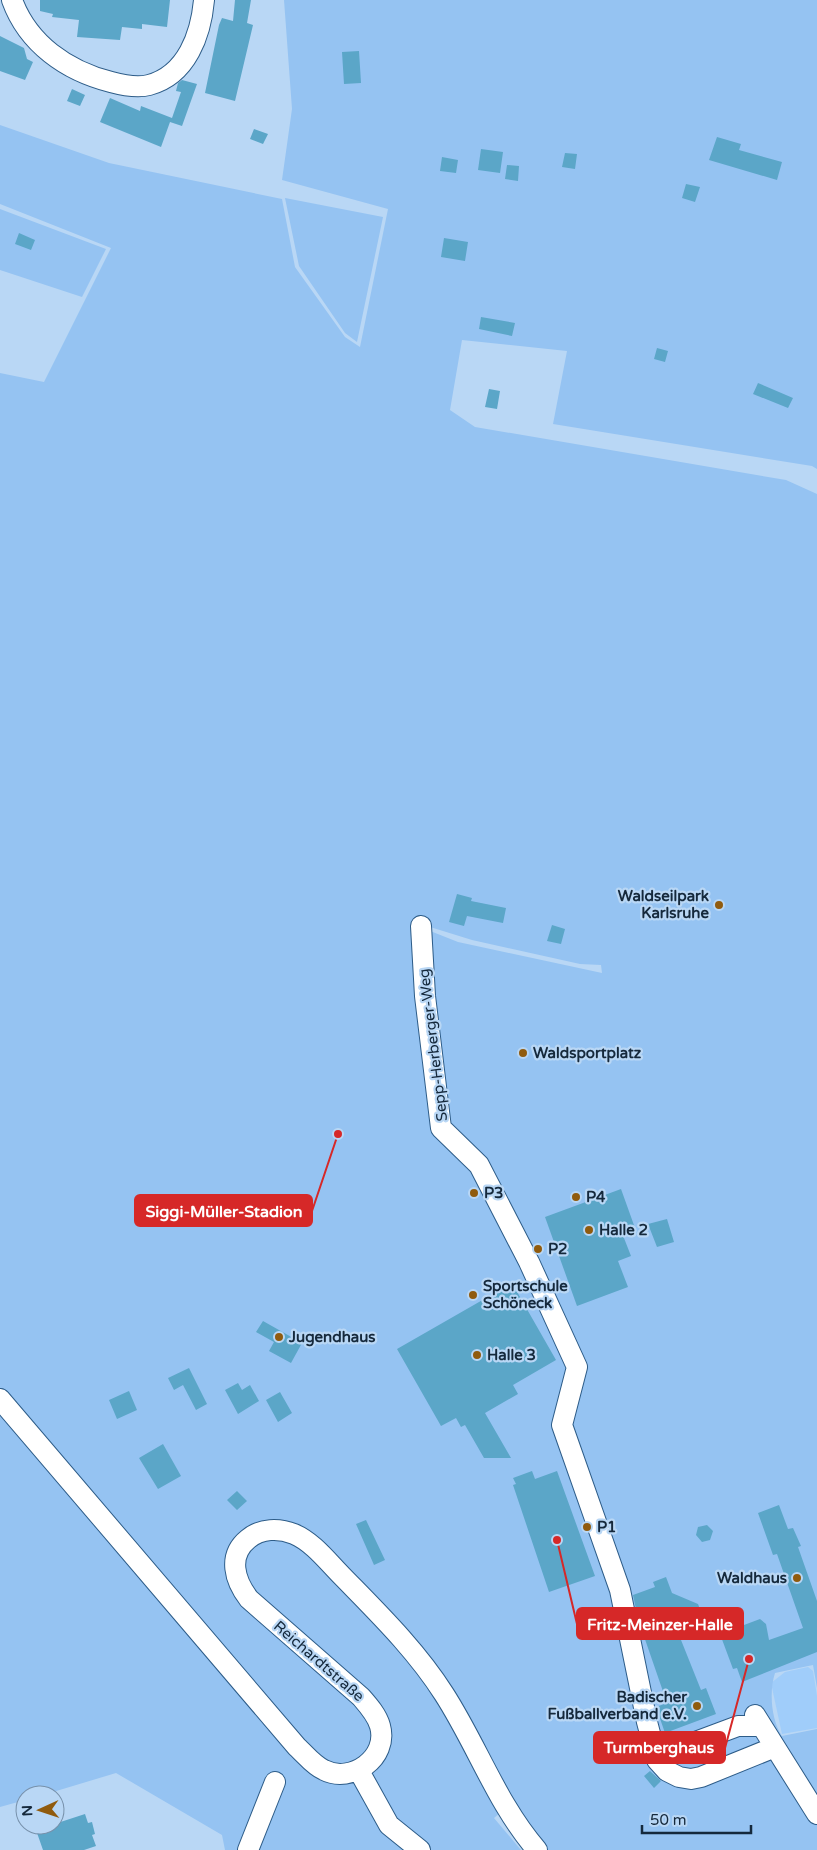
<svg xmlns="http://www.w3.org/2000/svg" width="817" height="1850" viewBox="0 0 817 1850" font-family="'Varela Round',sans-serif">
  <rect width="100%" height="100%" fill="#b9d7f5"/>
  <path fill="#a0cdfa" d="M 808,1667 L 813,1671 L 817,1696 L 817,1728 L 782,1734 L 771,1683 L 785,1672 Z"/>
  <path fill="#95c3f2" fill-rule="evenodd" d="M 284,0 L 817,0 L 817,469 L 812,466 L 553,424 L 567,351 L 462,340 L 450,410 L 475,427 L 786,480 L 817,494 L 817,1688 L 813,1665 L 775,1673 C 769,1691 771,1720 782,1736 L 817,1729 L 817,1850 L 534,1850 L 501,1812 L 494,1818 L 521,1850 L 225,1850 L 222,1835 L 116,1773 L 43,1795 L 25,1795 L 25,1800 L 0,1807 L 0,373 L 44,382 L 111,248 L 0,204 L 0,125 L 109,163 L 282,199 L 295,267 L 345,337 L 360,347 L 388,209 L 282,180 L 292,109 ZM 414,922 L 472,940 L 580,964 L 601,965 L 602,973 L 458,942 L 415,925 Z
    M 285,198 L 383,217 L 357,342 L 345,333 L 299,266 Z
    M 0,209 L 106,249 L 82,297 L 0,270 Z"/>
  <path fill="#5ba6c8" d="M 40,0 L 170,0 L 167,27 L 142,24 L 142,29 L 122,27 L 120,40 L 77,37 L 79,20 L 52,17 L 53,14 L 40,11 Z
    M 235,0 L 251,0 L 247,23 L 253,25 L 235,101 L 205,93 L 219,25 L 222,18 L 233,21 Z
    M 0,36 L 24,48 L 27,59 L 33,62 L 25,80 L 0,71 Z
    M 359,51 L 361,83 L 344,84 L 342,52 Z
    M 182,80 L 197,84 L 182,126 L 170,122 L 161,147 L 100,122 L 110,98 L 140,111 L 141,106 L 172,118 L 181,92 L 176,91 L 178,83 Z
    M 72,89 L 85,95 L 80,106 L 67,101 Z
    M 254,129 L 268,134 L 263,144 L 250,139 Z
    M 717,137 L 741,144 L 739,150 L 782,162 L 777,180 L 709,160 Z
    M 481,149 L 503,152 L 500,173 L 478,170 Z
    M 565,153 L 577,154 L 575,169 L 562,167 Z
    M 442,157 L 458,160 L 456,173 L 440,171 Z
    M 507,165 L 519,166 L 518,181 L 505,179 Z
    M 686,184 L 700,187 L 695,202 L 682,198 Z
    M 19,233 L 35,240 L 31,250 L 15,244 Z
    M 444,238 L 468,242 L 465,261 L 441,257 Z
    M 481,317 L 515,323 L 512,336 L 479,329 Z
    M 657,348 L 668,351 L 665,362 L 654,359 Z
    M 758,383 L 793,398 L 788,408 L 753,394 Z
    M 489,389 L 500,391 L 497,409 L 485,407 Z
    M 457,894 L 472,898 L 471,901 L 506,908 L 503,923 L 467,916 L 464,926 L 449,922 Z
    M 552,925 L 565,929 L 561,944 L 547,941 Z
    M 621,1189 L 635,1228 L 622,1233 L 631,1256 L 618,1261 L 628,1287 L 577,1306 L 545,1217 Z
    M 667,1219 L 674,1242 L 657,1247 L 648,1224 Z
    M 512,1283 L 556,1360 L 513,1385 L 518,1394 L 485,1413 L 511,1458 L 484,1458 L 465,1425 L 461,1427 L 456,1418 L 441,1426 L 397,1349 Z
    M 263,1321 L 302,1343 L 291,1363 L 269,1351 L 274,1342 L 256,1332 Z
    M 189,1368 L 207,1404 L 196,1410 L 183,1385 L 174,1390 L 168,1378 Z
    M 238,1383 L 242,1390 L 250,1385 L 259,1401 L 238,1414 L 225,1390 Z
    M 129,1391 L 137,1410 L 117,1419 L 109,1400 Z
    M 280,1392 L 292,1413 L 278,1422 L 266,1400 Z
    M 163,1444 L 181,1476 L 158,1489 L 139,1458 Z
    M 532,1471 L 535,1479 L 557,1471 L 595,1576 L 549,1592 L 513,1485 L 516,1484 L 513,1478 Z
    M 237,1491 L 247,1501 L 237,1510 L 227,1500 Z
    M 779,1505 L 788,1529 L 793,1528 L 801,1546 L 798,1547 L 817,1601 L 817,1652 L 742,1682 L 737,1668 L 733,1669 L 720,1634 L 760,1619 L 766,1624 L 769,1640 L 803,1628 L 777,1554 L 773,1555 L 758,1513 Z
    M 366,1520 L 385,1560 L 374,1565 L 356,1524 Z
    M 707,1525 L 713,1531 L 710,1540 L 702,1542 L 696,1535 L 698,1527 Z
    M 666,1577 L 672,1593 L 698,1604 L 708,1630 L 681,1640 L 701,1690 L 706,1688 L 716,1714 L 665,1733 L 656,1707 L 667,1703 L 638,1619 L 633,1595 L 655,1587 L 653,1582 Z
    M 650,1771 L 661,1781 L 654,1788 L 644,1776 Z
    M 85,1814 L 88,1823 L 92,1822 L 95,1834 L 92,1835 L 96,1846 L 84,1850 L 43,1850 L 36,1830 Z"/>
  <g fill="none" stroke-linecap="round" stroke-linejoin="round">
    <g stroke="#2d5c88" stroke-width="22">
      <path id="minor" d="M 12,0 C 28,44 67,71 111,82 C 122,85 138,88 149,85 C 187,75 201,34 204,0
        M 421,926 L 425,996 L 441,1128 L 479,1165 L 529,1262 L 577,1367 L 562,1425 L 620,1590 L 647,1722 L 657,1760 L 667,1771 L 679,1777 L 691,1779 L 701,1777 L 775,1747
        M 0,1399 L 297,1747 C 306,1755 313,1765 324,1770 C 351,1784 389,1758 380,1726 C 377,1715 368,1705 361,1697 L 249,1599 C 235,1581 227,1556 248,1539 C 261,1528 279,1528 294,1534 C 313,1542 328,1562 342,1576 C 378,1613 416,1650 444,1694 C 477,1745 497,1804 537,1850
        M 755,1715 L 817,1814
        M 671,1751 L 738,1726 L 761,1726
        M 359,1771 L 389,1825 L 420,1850
        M 248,1850 L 275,1782"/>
    </g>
    <use href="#minor" stroke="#fff" stroke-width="20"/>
  </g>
  <g fill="#905b0e" stroke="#b9d7f5" stroke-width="2">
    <circle cx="719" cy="905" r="5"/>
    <circle cx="523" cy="1053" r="5"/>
    <circle cx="474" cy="1193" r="5"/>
    <circle cx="576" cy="1197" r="5"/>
    <circle cx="589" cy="1230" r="5"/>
    <circle cx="538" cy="1249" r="5"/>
    <circle cx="473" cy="1295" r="5"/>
    <circle cx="279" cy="1337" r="5"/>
    <circle cx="477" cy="1355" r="5"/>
    <circle cx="587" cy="1527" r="5"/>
    <circle cx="797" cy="1578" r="5"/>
    <circle cx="697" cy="1706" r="5"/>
  </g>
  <g text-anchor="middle" stroke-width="4.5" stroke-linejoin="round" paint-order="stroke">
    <g font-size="15" font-weight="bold" fill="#15293c" stroke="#b9d7f5" text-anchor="start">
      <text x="709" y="901" text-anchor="end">Waldseilpark<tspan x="709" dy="17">Karlsruhe</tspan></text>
      <text x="533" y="1058">Waldsportplatz</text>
      <text x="484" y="1198">P3</text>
      <text x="586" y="1202">P4</text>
      <text x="599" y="1235">Halle 2</text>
      <text x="548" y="1254">P2</text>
      <text x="483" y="1291">Sportschule<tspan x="483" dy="17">Schöneck</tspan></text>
      <text x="289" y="1342">Jugendhaus</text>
      <text x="487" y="1360">Halle 3</text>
      <text x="597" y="1532">P1</text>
      <text x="787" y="1583" text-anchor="end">Waldhaus</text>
      <text x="687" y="1702" text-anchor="end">Badischer<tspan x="687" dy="17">Fußballverband e.V.</tspan></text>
    </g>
    <g font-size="15" fill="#15293c" stroke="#b9d7f5">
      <text transform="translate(433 1045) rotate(-97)" y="5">Sepp-Herberger-Weg</text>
      <text transform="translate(319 1661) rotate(41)" y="5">Reichardtstraße</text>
    </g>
  </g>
  <path fill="none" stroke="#d62828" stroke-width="2" d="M338 1134L312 1211M557 1540L577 1624M749 1659L725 1748"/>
  <g fill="#d62828" stroke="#b9d7f5" stroke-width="2">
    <circle cx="338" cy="1134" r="5"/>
    <circle cx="557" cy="1540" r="5"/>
    <circle cx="749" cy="1659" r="5"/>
  </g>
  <g fill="#d62828" stroke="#d62828" stroke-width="2">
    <rect x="135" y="1195" width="177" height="31" rx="5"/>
    <rect x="577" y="1608" width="166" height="31" rx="5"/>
    <rect x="594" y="1732" width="131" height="31" rx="5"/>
  </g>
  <g font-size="16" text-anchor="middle" font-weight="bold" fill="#fff">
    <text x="224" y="1217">Siggi-Müller-Stadion</text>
    <text x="660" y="1630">Fritz-Meinzer-Halle</text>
    <text x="659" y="1753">Turmberghaus</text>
  </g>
  <g transform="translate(40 1810) rotate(267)"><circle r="24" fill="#b9d7f5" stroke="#7791ab"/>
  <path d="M0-4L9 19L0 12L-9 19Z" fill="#905b0e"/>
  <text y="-8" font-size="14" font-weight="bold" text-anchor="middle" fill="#15293c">N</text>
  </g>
  <path d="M642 1825v8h109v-8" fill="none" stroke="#15293c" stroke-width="2.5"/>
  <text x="650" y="1825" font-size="15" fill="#15293c" stroke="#b9d7f5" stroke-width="4" paint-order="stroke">50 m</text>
</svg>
